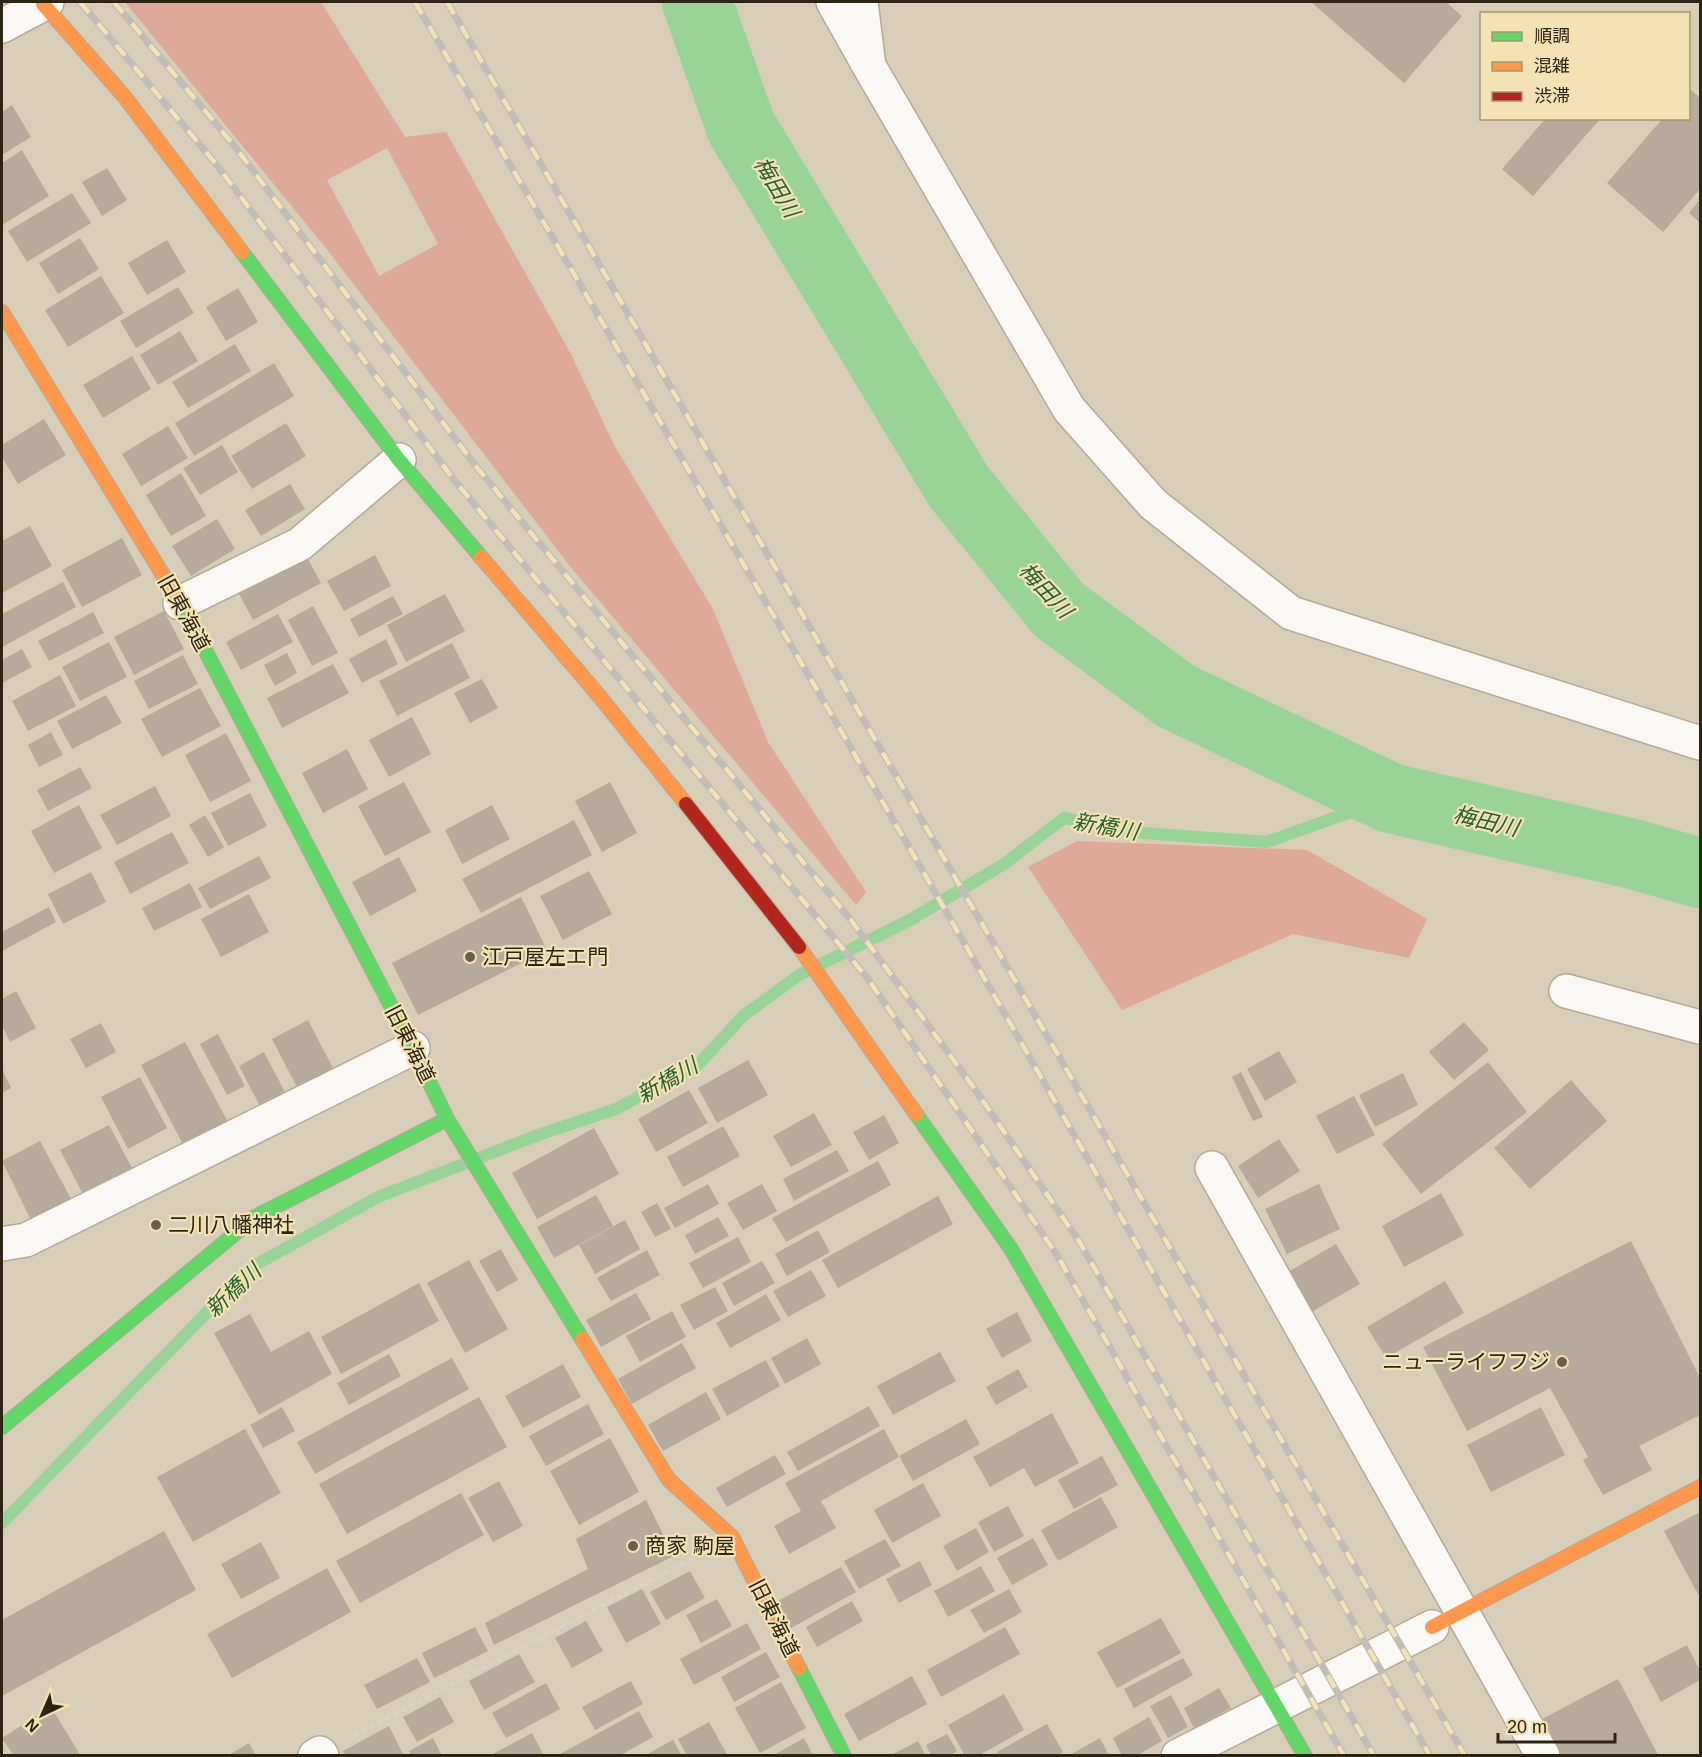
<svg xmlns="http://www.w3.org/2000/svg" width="1702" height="1757" viewBox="0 0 1702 1757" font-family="Helvetica,'Noto Sans JP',sans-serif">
  <rect width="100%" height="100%" fill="#d8cdb6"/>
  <path fill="#dfa999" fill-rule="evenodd" d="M 125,2 L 321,2 L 405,137 L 446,132 L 571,354 L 614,445 L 713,609 L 768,742 L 866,892 L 856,905 L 569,565 L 325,247 ZM 387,148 L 438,244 L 379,276 L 327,180 Z
    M 1077,841 L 1307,850 L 1427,919 L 1409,958 L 1293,934 L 1122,1010 L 1028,867 Z"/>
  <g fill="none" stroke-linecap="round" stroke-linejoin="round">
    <path stroke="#99d397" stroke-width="12" d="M 2,1523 L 250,1268 L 378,1197 L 541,1134 L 616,1109 L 697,1066 L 743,1016 L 799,975 L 910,920 L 1004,864 L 1064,818 L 1143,833 L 1267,842 L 1390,798"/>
    <path stroke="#99d397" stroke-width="70" d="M 697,2 L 741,127 L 959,487 L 1059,610 L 1176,696 L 1390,798 L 1633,854 L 1700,873"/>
  </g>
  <path fill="#b6ab9a" d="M 1311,2 L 1446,2 L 1462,16 L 1404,83 Z
    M 1688,87 L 1700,98 L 1700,189 L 1663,232 L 1607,183 L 1663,118 L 1688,118 Z
    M 12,105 L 31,137 L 2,155 L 2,112 Z
    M 1546,118 L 1601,118 L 1533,196 L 1502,169 Z
    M 22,150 L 49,196 L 2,225 L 2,163 Z
    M 107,168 L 127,200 L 102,216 L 82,182 Z
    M 72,193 L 91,223 L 27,262 L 8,231 Z
    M 1700,199 L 1700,223 L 1689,213 Z
    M 80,238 L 99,269 L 58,294 L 39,263 Z
    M 167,240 L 186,272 L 147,295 L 128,263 Z
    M 101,276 L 124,313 L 68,347 L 45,310 Z
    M 178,287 L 194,313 L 136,348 L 120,321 Z
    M 238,288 L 258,322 L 226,341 L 206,307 Z
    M 180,331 L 198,361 L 158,385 L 140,355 Z
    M 235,344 L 251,371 L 188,408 L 172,382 Z
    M 132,356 L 151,389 L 103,418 L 83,385 Z
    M 274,363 L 294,396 L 194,456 L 175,423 Z
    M 44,419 L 66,455 L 18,484 L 2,457 L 2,445 Z
    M 286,423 L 306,456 L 252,489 L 231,456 Z
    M 168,426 L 188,458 L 141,486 L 122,454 Z
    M 222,445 L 238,472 L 200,495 L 183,468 Z
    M 181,473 L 206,516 L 171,536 L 146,495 Z
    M 290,484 L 305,509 L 261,536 L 245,510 Z
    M 217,519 L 235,549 L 191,576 L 172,546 Z
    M 30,526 L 52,566 L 2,593 L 2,541 Z
    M 122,538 L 142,575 L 82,607 L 62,570 Z
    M 375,555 L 391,586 L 344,611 L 327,581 Z
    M 307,557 L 321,583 L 253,620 L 239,594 Z
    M 63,582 L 76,607 L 2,647 L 2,614 Z
    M 445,594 L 465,631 L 406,662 L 387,625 Z
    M 393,596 L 403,614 L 359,637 L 350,619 Z
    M 313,606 L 338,653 L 312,666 L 288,620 Z
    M 164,611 L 184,649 L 134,675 L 114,637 Z
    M 93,612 L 104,633 L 49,661 L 38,641 Z
    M 278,614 L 293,642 L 241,670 L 226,642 Z
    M 386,639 L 398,664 L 362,683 L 349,659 Z
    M 109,642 L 127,677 L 80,701 L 62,667 Z
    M 452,643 L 470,678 L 397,716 L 379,681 Z
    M 22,649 L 32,667 L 2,683 L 2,660 Z
    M 287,653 L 297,673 L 275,686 L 264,665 Z
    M 183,655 L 198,684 L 149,709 L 134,681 Z
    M 333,664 L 349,693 L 282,728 L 267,698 Z
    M 60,675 L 76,706 L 28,731 L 12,701 Z
    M 482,679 L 498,708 L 470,723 L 454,693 Z
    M 200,688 L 221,726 L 162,757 L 141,719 Z
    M 106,695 L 122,723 L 72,749 L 57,721 Z
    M 412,717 L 431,754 L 389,777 L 369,740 Z
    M 51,732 L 63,755 L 39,767 L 28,745 Z
    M 226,733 L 251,781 L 210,802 L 185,755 Z
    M 347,749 L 368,789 L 323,813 L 302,773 Z
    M 80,767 L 92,788 L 48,811 L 37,790 Z
    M 404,782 L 431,832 L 385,856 L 358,806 Z
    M 610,782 L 637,833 L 602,852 L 575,801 Z
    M 155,786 L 171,816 L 117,845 L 100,815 Z
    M 250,793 L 267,826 L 228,846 L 211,813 Z
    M 79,805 L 102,848 L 54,873 L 31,831 Z
    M 492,805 L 510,839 L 462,864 L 445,830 Z
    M 205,815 L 224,847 L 208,857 L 189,825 Z
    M 574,820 L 592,855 L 481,913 L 462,879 Z
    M 172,832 L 189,863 L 130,894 L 114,862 Z
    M 259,856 L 271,878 L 210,909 L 198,888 Z
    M 399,857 L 417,891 L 370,916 L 352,882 Z
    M 589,871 L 612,914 L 563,940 L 540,896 Z
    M 91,872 L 106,902 L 63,924 L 48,894 Z
    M 190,883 L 202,907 L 154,931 L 142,908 Z
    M 249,894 L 269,932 L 221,957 L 201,919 Z
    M 521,897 L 547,950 L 418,1015 L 392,963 Z
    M 49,907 L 56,922 L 2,951 L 2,932 Z
    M 16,991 L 36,1028 L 10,1042 L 2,1025 L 2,999 Z
    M 308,1020 L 335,1072 L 299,1091 L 272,1039 Z
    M 1464,1022 L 1489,1050 L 1454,1080 L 1429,1052 Z
    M 101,1023 L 116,1052 L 86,1068 L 70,1039 Z
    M 218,1034 L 245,1086 L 227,1095 L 200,1044 Z
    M 185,1042 L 229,1124 L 185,1148 L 141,1065 Z
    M 1279,1051 L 1297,1082 L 1265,1101 L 1247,1069 Z
    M 264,1052 L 288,1098 L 263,1112 L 239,1066 Z
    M 748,1060 L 768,1095 L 717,1123 L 698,1088 Z
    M 1488,1062 L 1527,1112 L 1421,1194 L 1382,1144 Z
    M 2,1069 L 11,1088 L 2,1093 Z
    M 1241,1072 L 1263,1117 L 1253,1121 L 1232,1077 Z
    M 1403,1073 L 1418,1105 L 1375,1127 L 1359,1095 Z
    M 140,1077 L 167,1128 L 128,1149 L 101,1097 Z
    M 1571,1080 L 1607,1121 L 1530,1189 L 1494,1148 Z
    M 689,1090 L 708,1123 L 656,1152 L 638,1119 Z
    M 1354,1096 L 1375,1135 L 1337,1154 L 1316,1116 Z
    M 814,1113 L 832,1145 L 791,1167 L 773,1136 Z
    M 884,1115 L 899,1143 L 869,1160 L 853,1132 Z
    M 109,1125 L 134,1172 L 85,1198 L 60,1150 Z
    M 723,1126 L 740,1156 L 683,1187 L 667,1157 Z
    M 594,1128 L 619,1174 L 537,1219 L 512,1173 Z
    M 1279,1139 L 1300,1171 L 1258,1198 L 1238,1166 Z
    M 40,1141 L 71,1199 L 31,1220 L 2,1161 Z
    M 837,1150 L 849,1171 L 794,1201 L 783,1179 Z
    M 878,1161 L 891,1185 L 786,1242 L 772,1218 Z
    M 708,1184 L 719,1204 L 675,1228 L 664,1208 Z
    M 762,1184 L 777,1211 L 743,1230 L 727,1203 Z
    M 1319,1184 L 1340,1229 L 1287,1254 L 1265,1209 Z
    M 1441,1193 L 1464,1235 L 1404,1267 L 1382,1226 Z
    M 596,1195 L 613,1226 L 554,1258 L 537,1227 Z
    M 938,1196 L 953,1224 L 838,1288 L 822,1260 Z
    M 657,1203 L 671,1229 L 655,1237 L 641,1212 Z
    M 718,1217 L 729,1236 L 695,1254 L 685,1235 Z
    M 625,1220 L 640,1249 L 595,1274 L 579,1245 Z
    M 818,1230 L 830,1252 L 787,1276 L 775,1254 Z
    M 738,1237 L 751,1262 L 703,1288 L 689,1263 Z
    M 1631,1241 L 1700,1378 L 1700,1415 L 1639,1446 L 1652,1470 L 1603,1495 L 1583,1460 L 1588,1457 L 1550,1388 L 1467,1431 L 1423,1347 Z
    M 1336,1244 L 1360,1284 L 1306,1315 L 1283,1275 Z
    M 501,1249 L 518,1280 L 497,1292 L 479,1261 Z
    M 647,1250 L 660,1275 L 611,1301 L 597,1278 Z
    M 469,1260 L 508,1329 L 465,1353 L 427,1283 Z
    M 762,1261 L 775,1283 L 734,1306 L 722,1283 Z
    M 811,1270 L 826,1296 L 788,1317 L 773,1291 Z
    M 1445,1281 L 1464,1313 L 1386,1358 L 1367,1327 Z
    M 419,1283 L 439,1321 L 341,1374 L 321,1337 Z
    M 715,1287 L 728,1311 L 694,1330 L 680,1305 Z
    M 636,1293 L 651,1319 L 601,1347 L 586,1320 Z
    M 766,1294 L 781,1320 L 730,1348 L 716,1323 Z
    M 672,1311 L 686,1337 L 640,1362 L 626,1336 Z
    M 1017,1312 L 1032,1341 L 1002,1358 L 986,1329 Z
    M 250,1314 L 271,1352 L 309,1331 L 332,1374 L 259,1415 L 214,1333 Z
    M 807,1338 L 821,1364 L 785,1384 L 771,1358 Z
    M 682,1343 L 696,1368 L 632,1404 L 618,1379 Z
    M 940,1352 L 956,1381 L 893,1415 L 877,1386 Z
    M 389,1354 L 401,1376 L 349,1405 L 337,1383 Z
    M 452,1358 L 469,1389 L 315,1474 L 297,1442 Z
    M 766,1360 L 780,1386 L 727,1416 L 712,1389 Z
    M 563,1364 L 581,1397 L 523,1428 L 505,1396 Z
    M 1018,1369 L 1028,1387 L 996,1405 L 986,1387 Z
    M 706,1392 L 721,1419 L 663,1451 L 648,1425 Z
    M 479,1397 L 507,1447 L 347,1534 L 319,1484 Z
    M 588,1404 L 604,1434 L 546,1466 L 529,1436 Z
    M 869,1406 L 880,1426 L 798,1471 L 787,1452 Z
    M 282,1407 L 295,1431 L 263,1448 L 250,1425 Z
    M 1541,1407 L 1565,1455 L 1491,1492 L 1467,1445 Z
    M 1052,1413 L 1079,1463 L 1035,1487 L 1024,1468 L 990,1487 L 973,1457 Z
    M 966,1419 L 980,1444 L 913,1481 L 899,1456 Z
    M 245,1429 L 281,1493 L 193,1542 L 157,1477 Z
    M 884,1429 L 899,1457 L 821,1501 L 836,1528 L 789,1554 L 774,1526 L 801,1511 L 785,1483 Z
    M 610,1438 L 639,1492 L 579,1525 L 550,1471 Z
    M 775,1455 L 786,1474 L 727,1507 L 716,1488 Z
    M 1102,1456 L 1118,1485 L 1074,1509 L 1058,1480 Z
    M 499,1481 L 523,1526 L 493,1542 L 468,1498 Z
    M 923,1483 L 941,1516 L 892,1543 L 874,1510 Z
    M 461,1493 L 484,1535 L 360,1603 L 336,1561 Z
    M 1101,1497 L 1118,1527 L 1058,1561 L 1041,1530 Z
    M 646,1500 L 674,1556 L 494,1645 L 485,1623 L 588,1569 L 576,1539 Z
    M 1008,1506 L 1024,1536 L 994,1552 L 978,1522 Z
    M 1700,1512 L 1700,1598 L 1664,1531 Z
    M 976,1528 L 989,1552 L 957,1571 L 943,1546 Z
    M 164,1531 L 196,1590 L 2,1696 L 2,1620 Z
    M 1033,1538 L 1048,1565 L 1012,1585 L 997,1558 Z
    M 885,1539 L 901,1566 L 859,1589 L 844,1561 Z
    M 261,1542 L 280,1578 L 241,1599 L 221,1564 Z
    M 920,1561 L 932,1585 L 899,1603 L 886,1579 Z
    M 981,1566 L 995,1591 L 948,1617 L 934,1591 Z
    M 841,1567 L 856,1592 L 791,1628 L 776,1602 Z
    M 327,1568 L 351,1612 L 232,1678 L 207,1634 Z
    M 690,1571 L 705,1598 L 666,1620 L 650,1592 Z
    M 642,1589 L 661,1624 L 626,1643 L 607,1607 Z
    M 1009,1589 L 1022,1612 L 984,1633 L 970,1610 Z
    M 717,1599 L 732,1626 L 701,1643 L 686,1615 Z
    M 852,1601 L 863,1621 L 817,1647 L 806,1627 Z
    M 1161,1618 L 1181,1653 L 1117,1688 L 1097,1652 Z
    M 586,1621 L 603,1651 L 572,1668 L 555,1638 Z
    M 747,1623 L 761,1649 L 694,1685 L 680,1659 Z
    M 475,1627 L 488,1651 L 434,1678 L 422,1653 Z
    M 1005,1627 L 1020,1654 L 941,1697 L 927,1670 Z
    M 1687,1645 L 1700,1671 L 1700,1680 L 1661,1702 L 1643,1668 Z
    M 766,1652 L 780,1677 L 734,1702 L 721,1677 Z
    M 519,1654 L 535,1682 L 484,1710 L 469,1681 Z
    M 417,1658 L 430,1682 L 377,1709 L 364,1685 Z
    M 1183,1658 L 1193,1675 L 1134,1708 L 1124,1689 Z
    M 912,1676 L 927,1704 L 859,1741 L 844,1714 Z
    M 1618,1679 L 1658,1755 L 1559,1756 L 1540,1720 Z
    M 631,1681 L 643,1704 L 595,1730 L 582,1707 Z
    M 781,1682 L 806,1728 L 760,1753 L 735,1708 Z
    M 546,1683 L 560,1709 L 506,1738 L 492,1713 Z
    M 1219,1688 L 1231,1708 L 1194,1728 L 1184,1708 Z
    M 1004,1694 L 1024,1730 L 978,1756 L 965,1756 L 948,1725 Z
    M 1171,1695 L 1188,1727 L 1168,1738 L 1150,1706 Z
    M 440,1697 L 454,1722 L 417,1742 L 403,1717 Z
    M 51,1707 L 79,1753 L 75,1756 L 14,1756 L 2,1738 Z
    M 639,1711 L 653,1737 L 619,1756 L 560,1754 Z
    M 1149,1717 L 1162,1741 L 1136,1756 L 1122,1756 L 1113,1738 Z
    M 709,1722 L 728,1756 L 687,1756 L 678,1739 Z
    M 1047,1724 L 1063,1752 L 1056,1756 L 999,1756 L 997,1752 Z
    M 389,1726 L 404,1756 L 346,1756 L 343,1751 Z
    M 532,1733 L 544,1756 L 489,1756 Z
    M 947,1734 L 957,1751 L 949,1756 L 931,1756 L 926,1745 Z
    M 433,1738 L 442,1756 L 411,1756 L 409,1751 Z
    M 804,1738 L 813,1756 L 772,1756 Z
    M 1100,1738 L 1109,1756 L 1068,1756 Z
    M 673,1740 L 682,1756 L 650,1756 L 649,1753 Z
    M 918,1741 L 926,1756 L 890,1756 Z
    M 249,1743 L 256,1756 L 227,1756 Z"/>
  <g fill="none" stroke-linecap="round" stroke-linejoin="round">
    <g stroke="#b3aa98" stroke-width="36">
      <path id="street" d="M 833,2 L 869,66 L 861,2
        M 2,26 L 47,2
        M 869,66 L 1069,409 L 1153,504 L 1291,613 L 1700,743
        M 180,603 L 300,544 L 399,460
        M 1566,991 L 1700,1027
        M 1212,1168 L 1543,1756
        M 2,1244 L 26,1240 L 413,1048
        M 315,1756 L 320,1753 L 322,1756
        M 1178,1756 L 1432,1627"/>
    </g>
    <g stroke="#b3aa98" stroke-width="16">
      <path id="fast" d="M 242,252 L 399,460 L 481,557
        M 182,606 L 413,1048 L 447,1119 L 582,1339
        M 916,1114 L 1011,1249 L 1305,1756
        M 2,1427 L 255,1217 L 447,1119
        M 799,1668 L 844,1756"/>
    </g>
    <g stroke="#b3aa98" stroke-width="16">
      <path id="slow" d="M 43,4 L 124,96 L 242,252
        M 2,312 L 182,606
        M 481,557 L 600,697 L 686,804
        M 799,947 L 916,1114
        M 582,1339 L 669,1480 L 732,1537 L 799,1668
        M 1432,1627 L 1700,1487"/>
    </g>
    <g stroke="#b3aa98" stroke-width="16">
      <path id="jam" d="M 686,804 L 799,947"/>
    </g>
    <path stroke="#d6d3cc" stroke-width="4" stroke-dasharray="6 3" stroke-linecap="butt" d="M 353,1736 L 697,1556"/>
    <use href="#street" stroke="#f9f8f4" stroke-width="33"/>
    <use href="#fast" stroke="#63d668" stroke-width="14"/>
    <use href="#slow" stroke="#ff974d" stroke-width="14"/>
    <use href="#jam" stroke="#b3261e" stroke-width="14"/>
    <g stroke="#c1beb8" stroke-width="7">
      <path id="rail" d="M 80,2 L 216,164 L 455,481 L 868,979 L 1057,1255 L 1344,1756
        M 114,2 L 236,148 L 475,465 L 851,920 L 974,1088 L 1079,1241 L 1374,1756
        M 415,2 L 920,866 L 1430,1756
        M 447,2 L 1465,1756"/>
    </g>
    <use href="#rail" stroke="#f4e1b4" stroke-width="4.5" stroke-dasharray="14" stroke-linecap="butt"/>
  </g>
  <g fill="#69604d" stroke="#f4e1b4" stroke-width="2">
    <circle cx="470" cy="957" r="6"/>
    <circle cx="156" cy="1225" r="6"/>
    <circle cx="1562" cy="1362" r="6"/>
    <circle cx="633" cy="1546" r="6"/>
  </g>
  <g text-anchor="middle" stroke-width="4.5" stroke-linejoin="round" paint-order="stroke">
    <g font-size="21" fill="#2d2514" stroke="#f4e1b4">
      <text transform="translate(184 613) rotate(61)" y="7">旧東海道</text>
      <text transform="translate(410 1044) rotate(63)" y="7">旧東海道</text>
      <text transform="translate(774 1618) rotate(63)" y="7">旧東海道</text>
    </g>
    <g font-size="21" fill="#2d2514" stroke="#f4e1b4" text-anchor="start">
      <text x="482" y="964">江戸屋左エ門</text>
      <text x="168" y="1232">二川八幡神社</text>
      <text x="1550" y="1369" text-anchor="end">ニューライフフジ</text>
      <text x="645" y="1553">商家 駒屋</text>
    </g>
    <g font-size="22" font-style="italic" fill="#266231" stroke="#f4e1b4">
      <text transform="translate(777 187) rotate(59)" y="8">梅田川</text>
      <text transform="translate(1046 590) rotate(47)" y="8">梅田川</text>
      <text transform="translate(1486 821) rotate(13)" y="8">梅田川</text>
      <text transform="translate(1106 826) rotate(10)" y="8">新橋川</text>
      <text transform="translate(667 1080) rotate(-30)" y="8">新橋川</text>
      <text transform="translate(233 1290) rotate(-43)" y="8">新橋川</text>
    </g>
  </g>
  <rect width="1702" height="1757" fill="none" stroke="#2d2514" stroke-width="6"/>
  <rect x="1480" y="12" width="210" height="108" fill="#f4e1b4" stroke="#a49674" stroke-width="1.5"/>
  <rect x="1492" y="32" width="30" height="9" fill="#63d668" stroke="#a49674" stroke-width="1.5"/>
  <text x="1534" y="42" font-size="18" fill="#2d2514">順調</text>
  <rect x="1492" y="62" width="30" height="9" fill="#ff974d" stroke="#a49674" stroke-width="1.5"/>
  <text x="1534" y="72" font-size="18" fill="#2d2514">混雑</text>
  <rect x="1492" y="92" width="30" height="9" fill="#b3261e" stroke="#a49674" stroke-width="1.5"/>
  <text x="1534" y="102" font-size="18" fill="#2d2514">渋滞</text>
  <g transform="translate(42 1715) rotate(224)" stroke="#f4e1b4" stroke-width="4.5" paint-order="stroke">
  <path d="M0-4.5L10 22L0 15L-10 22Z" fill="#2d2514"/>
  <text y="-9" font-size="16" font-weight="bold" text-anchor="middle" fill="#2d2514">N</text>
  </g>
  <path d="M1498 1733v9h117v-9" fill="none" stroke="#2d2514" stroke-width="3"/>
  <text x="1507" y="1733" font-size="18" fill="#2d2514" stroke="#f4e1b4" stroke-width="4.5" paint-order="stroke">20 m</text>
</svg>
